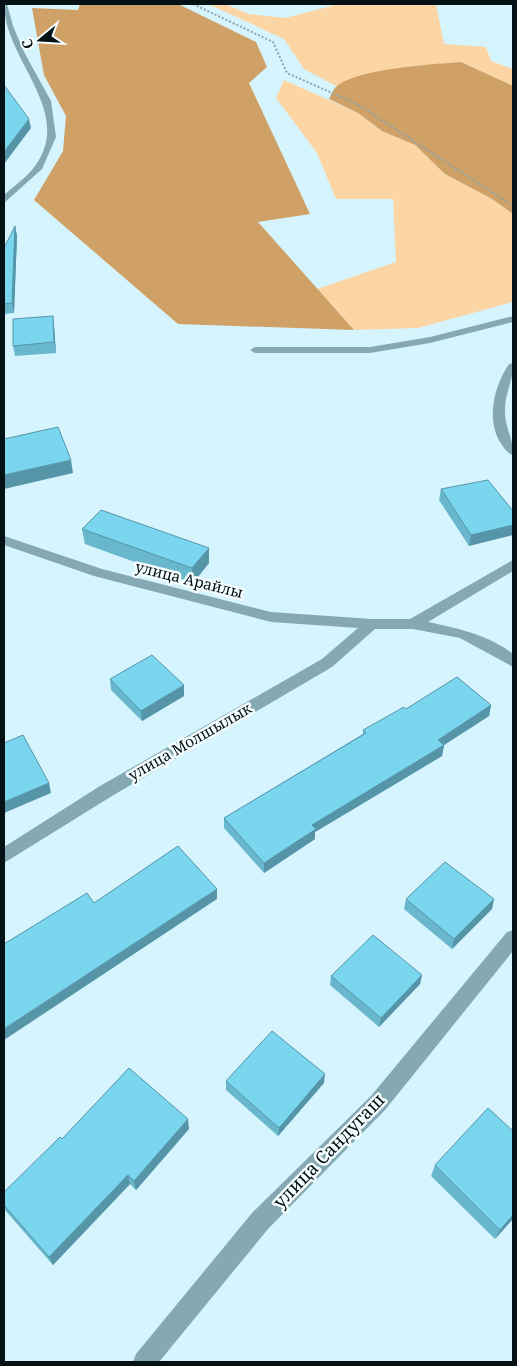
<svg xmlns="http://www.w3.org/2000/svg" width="517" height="1366" viewBox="0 0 517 1366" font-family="'Noto Serif',serif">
  <rect width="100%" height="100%" fill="#d6f4fd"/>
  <path fill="#fcd5a5" d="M 208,4 L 225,4 L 249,14 L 285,18 L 339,4 L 436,4 L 444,44 L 486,47 L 491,61 L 513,69 L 513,86 L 461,62 L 414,66 L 363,75 L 336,86 L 304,69 L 284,39 Z
    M 284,80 L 358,113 L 382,131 L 415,145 L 445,174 L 492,199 L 513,214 L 513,302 L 418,328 L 354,330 L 317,289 L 396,262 L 393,199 L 336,199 L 317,153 L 276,98 Z"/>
  <path fill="#cfa166" d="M 80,4 L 178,4 L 256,42 L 267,67 L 249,83 L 310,214 L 258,222 L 354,330 L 178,324 L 34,200 L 63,151 L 66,116 L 44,75 L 32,8 L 78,10 Z
    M 461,62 L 513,86 L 513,214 L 492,199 L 445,174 L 415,145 L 382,131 L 358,113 L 329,99 C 331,95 333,89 337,86 C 357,69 433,64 461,62 Z"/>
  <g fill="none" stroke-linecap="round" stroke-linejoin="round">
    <path stroke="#8ca4ab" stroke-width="2" stroke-dasharray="2 2" stroke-linecap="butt" d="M 193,4 L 273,42 L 287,73 L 357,104 L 513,206"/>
    <path fill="#85a9b3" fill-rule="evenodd" d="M 4,4 L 7,4 L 13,26 L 24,52 L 51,101 L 56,137 L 42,169 L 4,203 L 4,195 C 14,186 27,177 35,166 C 75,111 4,60 4,4 Z
      M 513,316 L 513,322 L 430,343 L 370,353 L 255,353 L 250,350 L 255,347 L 370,347 L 430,337 Z
      M 513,363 C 514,379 505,393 505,409 C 504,426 514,439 513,455 C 507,453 505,449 502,445 C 485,421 494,386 509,364 Z
      M 4,536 L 102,569 L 271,612 L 372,619 L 410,619 L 513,560 L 513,571 L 428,622 C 457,628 489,635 513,654 L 513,667 L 460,638 L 413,629 L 375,629 L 332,667 L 112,796 L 4,863 L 4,847 L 100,786 L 322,659 L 358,628 L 271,622 L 94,576 L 4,545 Z
      M 513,930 L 513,951 L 385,1110 L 268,1229 L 159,1362 L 133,1362 L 136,1354 L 252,1213 L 371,1096 L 507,932 Z"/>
  </g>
  <path fill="#69b7cd" d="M 15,226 L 17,236 L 14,313 L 4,314 L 4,248 Z
    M 53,316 L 54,326 L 56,353 L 15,356 L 13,346 Z
    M 441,489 L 513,511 L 469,546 L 439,500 Z
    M 82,529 L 209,563 L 193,583 L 85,544 Z
    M 110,679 L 184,696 L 142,721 L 111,690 Z
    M 491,705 L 489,716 L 444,745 L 442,756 L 315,832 L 315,839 L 264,873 L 224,828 L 224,818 L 363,734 L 363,730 L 406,709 Z
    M 406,899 L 492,909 L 452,949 L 404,909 Z
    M 422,975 L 420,984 L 379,1027 L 330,985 L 331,976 Z
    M 226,1081 L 324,1083 L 278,1136 L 226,1090 Z
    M 189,1129 L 136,1190 L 130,1184 L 53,1265 L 4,1209 L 4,1192 L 62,1139 Z
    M 435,1165 L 513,1219 L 495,1239 L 431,1176 Z"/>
  <path fill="#5595a7" d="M 29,119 L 31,128 L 4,164 L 4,152 Z
    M 15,226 L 17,236 L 14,313 L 12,303 Z
    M 53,316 L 54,326 L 56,353 L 54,342 Z
    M 71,460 L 73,473 L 4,489 L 4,475 Z
    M 513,525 L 513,535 L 469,546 L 471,535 Z
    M 209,548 L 209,563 L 193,583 L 192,568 Z
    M 184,685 L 184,696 L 142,721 L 141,711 Z
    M 491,705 L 489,716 L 444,745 L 442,756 L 315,832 L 315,839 L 264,873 L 264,863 L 312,825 Z
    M 49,783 L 51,793 L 4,813 L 4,802 Z
    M 217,889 L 217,899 L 4,1040 L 4,1029 Z
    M 494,899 L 492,909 L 452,949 L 454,939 Z
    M 422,975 L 420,984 L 379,1027 L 381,1018 Z
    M 325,1074 L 324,1083 L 278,1136 L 279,1128 Z
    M 188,1119 L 189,1129 L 136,1190 L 134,1181 Z
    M 128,1175 L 130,1184 L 53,1265 L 49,1257 Z
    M 513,1215 L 513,1219 L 495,1239 L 500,1230 Z"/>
  <path fill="#7ad5ee" stroke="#5595a7" d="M 4,85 L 29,119 L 4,152 Z
    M 15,226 L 12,303 L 4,304 L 4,248 Z
    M 53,316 L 54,342 L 13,346 L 13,319 Z
    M 58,427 L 71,460 L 4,475 L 4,439 Z
    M 488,480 L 513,511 L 513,525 L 471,535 L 441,489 Z
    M 101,510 L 209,548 L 192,568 L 82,529 Z
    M 152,655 L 184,685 L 141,711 L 110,679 Z
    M 457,677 L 491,705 L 438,740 L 444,745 L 312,825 L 316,829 L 264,863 L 224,818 L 366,733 L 363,730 L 404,707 L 406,709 Z
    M 23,735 L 49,783 L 4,802 L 4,743 Z
    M 178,846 L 217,889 L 4,1029 L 4,944 L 87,893 L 94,903 Z
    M 445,862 L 494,899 L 454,939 L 406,899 Z
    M 373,935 L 422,975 L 381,1018 L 331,976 Z
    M 272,1031 L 325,1074 L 279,1128 L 226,1081 Z
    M 129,1068 L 188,1119 L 134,1181 L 128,1175 L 49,1257 L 4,1205 L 4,1192 L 60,1137 L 62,1139 Z
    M 488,1108 L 513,1131 L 513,1215 L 500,1230 L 435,1165 Z"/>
  <g text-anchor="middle" stroke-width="5" stroke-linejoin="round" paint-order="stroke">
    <g font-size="15" fill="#041115" stroke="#f5fdff">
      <text transform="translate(189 580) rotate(14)" y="5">улица Арайлы</text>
      <text transform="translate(190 742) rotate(-30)" y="5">улица Молшылык</text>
    </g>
    <g font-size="18" fill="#041115" stroke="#f5fdff">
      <text transform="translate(329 1151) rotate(-46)" y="6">улица Сандугаш</text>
    </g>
  </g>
  <rect width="517" height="1366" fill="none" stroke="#041115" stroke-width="10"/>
  <g transform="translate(40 40) rotate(252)" stroke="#f5fdff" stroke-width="4" paint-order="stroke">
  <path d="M0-4L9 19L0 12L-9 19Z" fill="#041115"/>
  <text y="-8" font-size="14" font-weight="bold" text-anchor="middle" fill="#041115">С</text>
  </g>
</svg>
